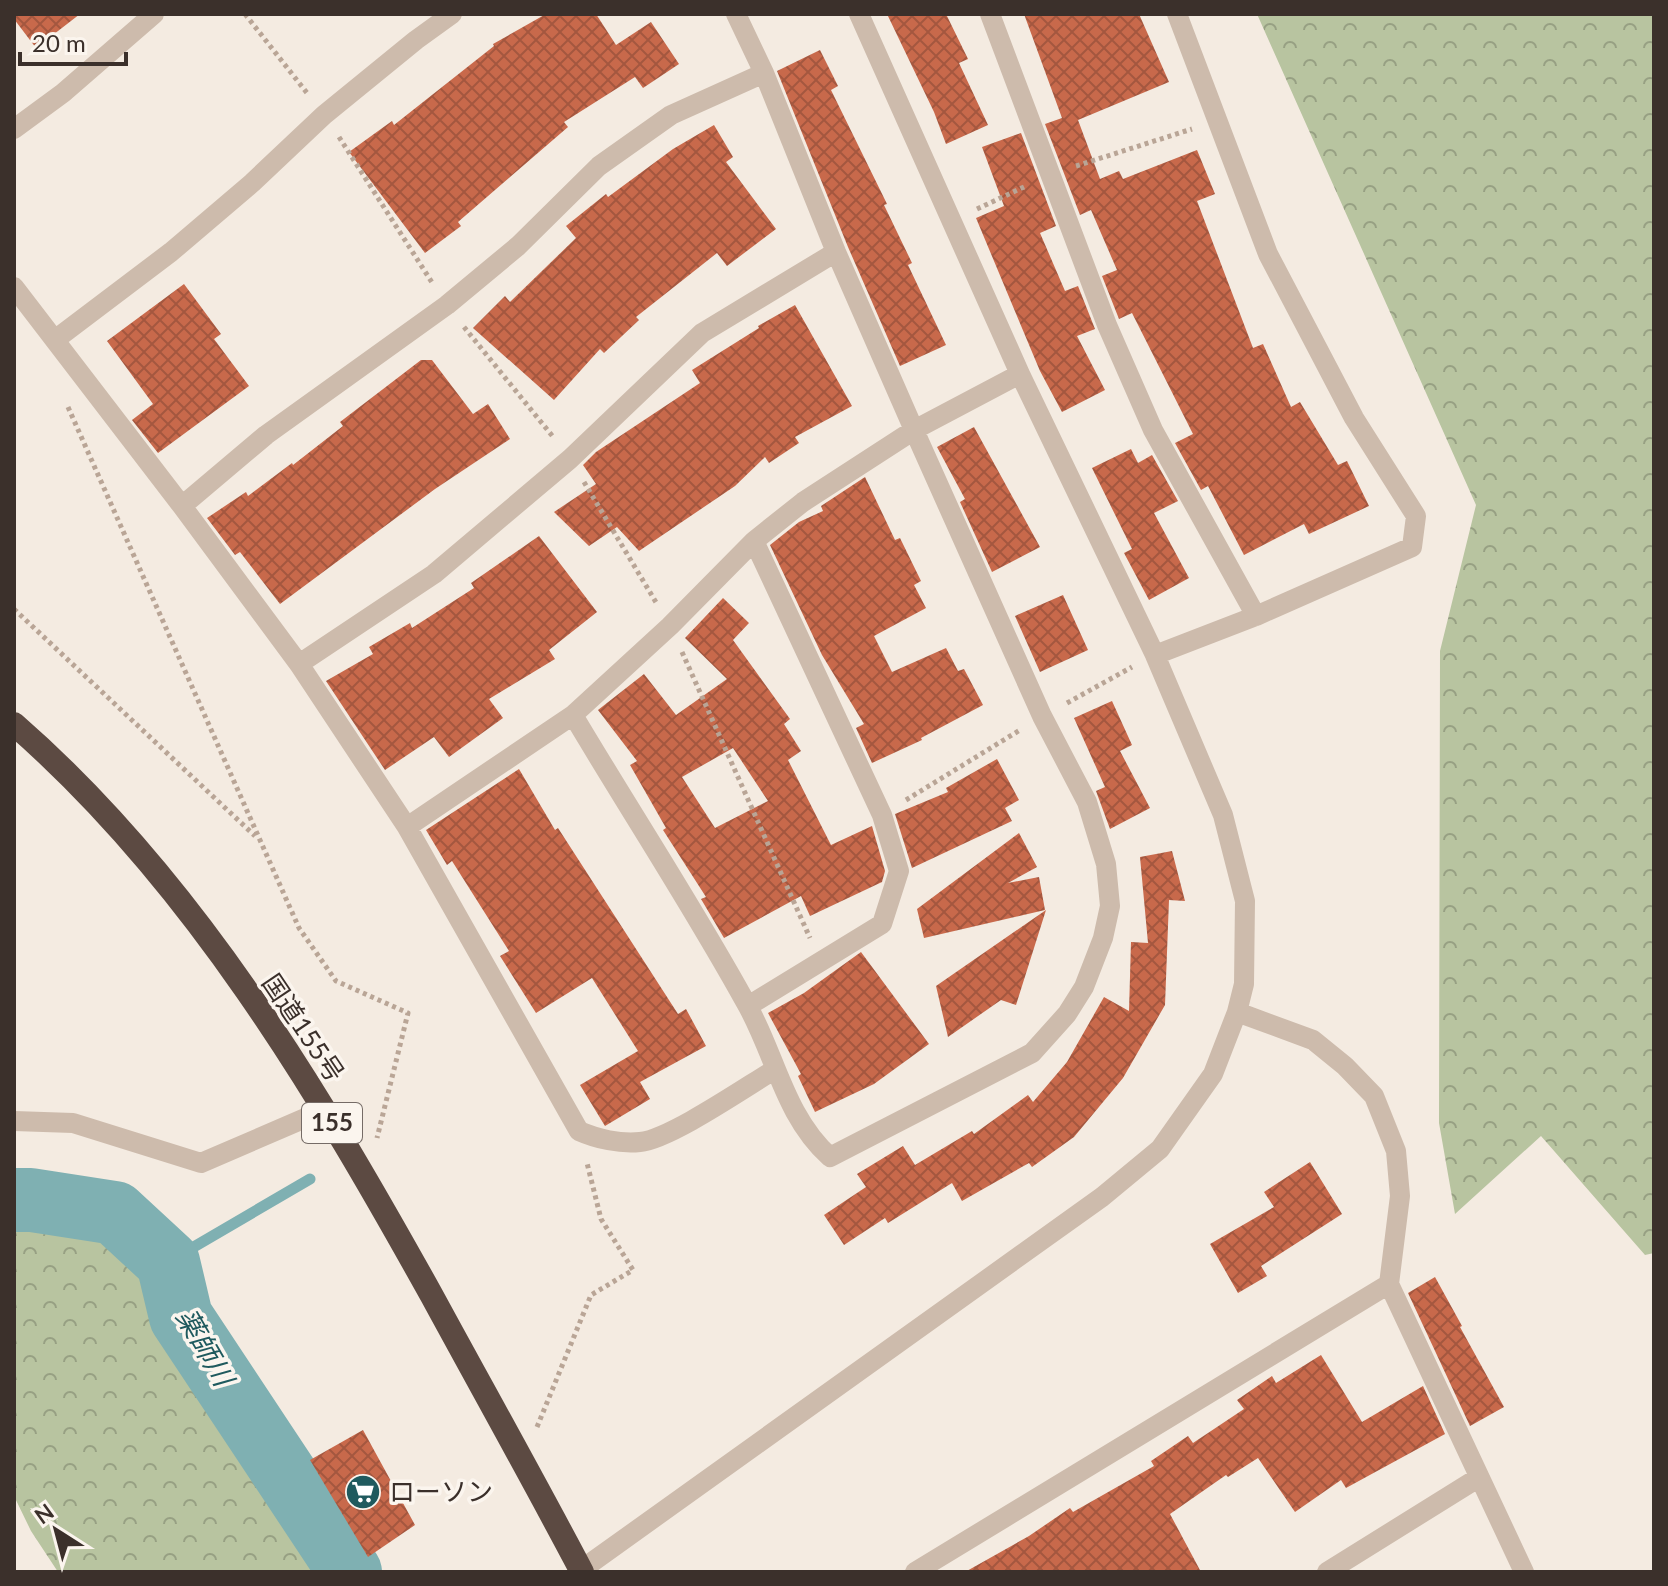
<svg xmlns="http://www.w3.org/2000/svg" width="1668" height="1586" viewBox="0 0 1668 1586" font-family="Lato,'Noto Sans JP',sans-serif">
  <defs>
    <pattern id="forest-crowns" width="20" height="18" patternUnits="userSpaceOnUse" patternTransform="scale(2)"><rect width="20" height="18" fill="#b8c4a0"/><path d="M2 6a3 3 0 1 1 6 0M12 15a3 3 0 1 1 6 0" fill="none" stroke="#97a083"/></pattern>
    <pattern id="building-cross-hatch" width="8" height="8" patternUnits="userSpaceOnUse" patternTransform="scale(2)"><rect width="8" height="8" fill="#c8694b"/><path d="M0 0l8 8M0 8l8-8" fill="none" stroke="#a4573f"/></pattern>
  </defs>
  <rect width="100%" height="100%" fill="#f4ebe1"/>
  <path fill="url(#forest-crowns)" d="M 1257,14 L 1654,14 L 1654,1253 L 1645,1255 L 1541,1136 L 1455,1214 L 1439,1123 L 1440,651 L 1476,505 Z
    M 14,1219 L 91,1221 L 196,1260 L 222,1342 L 218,1407 L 328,1572 L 58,1572 L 31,1531 L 14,1496 Z"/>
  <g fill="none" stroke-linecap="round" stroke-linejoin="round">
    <path stroke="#7fb0b2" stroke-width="11" d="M 168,1262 L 310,1179"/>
    <path stroke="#7fb0b2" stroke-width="64" d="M 14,1200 L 31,1200 L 115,1213 L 168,1262 L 181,1317 L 350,1572"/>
  </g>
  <path fill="url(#building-cross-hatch)" fill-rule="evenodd" d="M 14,14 L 80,14 L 36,48 L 14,19 Z
    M 546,14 L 596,14 L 616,45 L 651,22 L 679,64 L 643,88 L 635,77 L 564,122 L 568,127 L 458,222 L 461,226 L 425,253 L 349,152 L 392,121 L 394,125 L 494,46 L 493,44 Z
    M 887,14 L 946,14 L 968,59 L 959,63 L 988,125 L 946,144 L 934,112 Z
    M 1024,14 L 1139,14 L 1169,82 L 1078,120 L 1100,179 L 1119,171 L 1123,179 L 1197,150 L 1215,194 L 1197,201 L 1253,348 L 1263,344 L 1291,407 L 1300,402 L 1338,465 L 1347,461 L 1369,506 L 1309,534 L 1304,524 L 1244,555 L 1208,486 L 1201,490 L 1175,443 L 1193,434 L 1132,313 L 1119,319 L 1102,276 L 1117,270 L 1091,210 L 1080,215 L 1045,124 L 1062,118 Z
    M 820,50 L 838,86 L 831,90 L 887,204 L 884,205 L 912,263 L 908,265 L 946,345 L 900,366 L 848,247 L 777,71 Z
    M 714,125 L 733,157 L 726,162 L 776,229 L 727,266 L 717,253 L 636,317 L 639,320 L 604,353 L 600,349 L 554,400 L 473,328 L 505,296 L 510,302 L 576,238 L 566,226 L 606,194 L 608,197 L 673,149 Z
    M 1021,133 L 1056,226 L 1040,233 L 1065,291 L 1078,286 L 1095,329 L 1077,336 L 1105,390 L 1062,412 L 1040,371 L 976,218 L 1004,206 L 982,147 Z
    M 184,284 L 221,334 L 214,339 L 249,386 L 158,453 L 132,420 L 153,404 L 107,341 Z
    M 795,305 L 852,406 L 795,437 L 799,443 L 769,463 L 765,457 L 735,486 L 639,551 L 617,527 L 589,546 L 554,512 L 596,484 L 583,465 L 596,452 L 700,383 L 692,370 L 759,328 L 758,326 Z
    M 421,360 L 432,360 L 473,414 L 488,404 L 510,439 L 435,489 L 280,604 L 240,552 L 235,555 L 207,518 L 246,492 L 248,496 L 292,463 L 293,465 L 343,426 L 340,422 Z
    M 974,427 L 1040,547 L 992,572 L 960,502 L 965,499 L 937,447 Z
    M 1131,449 L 1138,463 L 1152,455 L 1178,501 L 1154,513 L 1189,578 L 1149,600 L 1124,553 L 1132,549 L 1092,468 Z
    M 865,477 L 895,540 L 900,538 L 921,581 L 914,585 L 926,608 L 874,636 L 892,672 L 946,648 L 958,671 L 964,669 L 983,705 L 921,738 L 922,740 L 872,763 L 856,728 L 864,724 L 822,655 L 770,545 L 799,522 L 823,511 L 821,506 Z
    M 539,536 L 597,612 L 549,650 L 555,659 L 489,699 L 503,718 L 449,757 L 434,737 L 385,770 L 326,681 L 373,654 L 369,647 L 410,623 L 412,628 L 474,588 L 471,583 Z
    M 1063,595 L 1088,650 L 1040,672 L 1015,616 Z
    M 723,598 L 749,623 L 733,640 L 790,719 L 784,724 L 801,751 L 788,760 L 831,845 L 872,826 L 885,871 L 882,882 L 810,916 L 801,896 L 724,938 L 701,899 L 706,897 L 663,830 L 666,828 L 630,765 L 637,761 L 598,710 L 644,674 L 676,715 L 727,679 L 685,638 ZM 733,748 L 768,801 L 715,828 L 682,777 Z
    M 1112,701 L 1132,745 L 1120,751 L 1150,808 L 1110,829 L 1096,791 L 1105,787 L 1074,718 Z
    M 997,759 L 1019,800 L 1005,808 L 1012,821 L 912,868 L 895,814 L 948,792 L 946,788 Z
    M 519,769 L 555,830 L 558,828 L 678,1014 L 686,1009 L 706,1046 L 640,1082 L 650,1099 L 605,1126 L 580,1085 L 638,1051 L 592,978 L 536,1013 L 500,956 L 509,951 L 452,861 L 447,865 L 426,830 Z
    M 1019,833 L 1037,867 L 1008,883 L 1039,877 L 1045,910 L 924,938 L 917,909 Z
    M 1172,851 L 1185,901 L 1169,900 L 1165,1005 L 1123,1078 L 1074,1137 L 1032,1167 L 1029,1163 L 962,1201 L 952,1183 L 888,1223 L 885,1218 L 844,1245 L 824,1215 L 866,1187 L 857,1174 L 903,1146 L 915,1165 L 972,1131 L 974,1134 L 1028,1095 L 1033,1102 L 1067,1062 L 1104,997 L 1129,1011 L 1131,942 L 1148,943 L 1140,857 Z
    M 1046,910 L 1016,1005 L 1001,1000 L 948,1037 L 936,986 Z
    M 861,952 L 929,1044 L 874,1084 L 815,1112 L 798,1076 L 801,1074 L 768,1013 L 804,993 Z
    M 1310,1162 L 1342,1214 L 1261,1266 L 1267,1276 L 1238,1293 L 1210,1244 L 1274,1207 L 1264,1192 Z
    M 1435,1277 L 1462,1326 L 1460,1327 L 1504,1407 L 1470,1426 L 1408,1293 Z
    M 1321,1355 L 1362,1422 L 1423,1386 L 1445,1434 L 1346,1488 L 1341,1480 L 1295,1512 L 1258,1458 L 1228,1477 L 1226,1475 L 1170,1514 L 1201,1572 L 965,1572 L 1029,1536 L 1070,1508 L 1073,1512 L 1154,1466 L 1151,1461 L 1188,1436 L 1193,1443 L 1244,1409 L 1237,1400 L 1272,1376 L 1276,1383 Z
    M 363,1430 L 415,1525 L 368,1557 L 310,1460 Z"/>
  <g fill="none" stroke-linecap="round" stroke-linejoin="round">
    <path stroke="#b9a596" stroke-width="5" stroke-dasharray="4 4" stroke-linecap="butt" d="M 245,14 L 307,93
      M 339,137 L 433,284
      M 1076,166 L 1192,129
      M 977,209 L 1026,186
      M 464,327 L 554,438
      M 68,407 L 299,928 L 336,981 L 408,1013 L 377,1138
      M 584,482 L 657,604
      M 14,609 L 255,836
      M 682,652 L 810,938
      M 1067,703 L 1132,667
      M 906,800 L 1020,730
      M 537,1427 L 591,1295 L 633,1270 L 601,1219 L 587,1163"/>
    <path stroke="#cdbbac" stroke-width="20" d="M 990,14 L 1107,325 L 1153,430 L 1256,616
      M 14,129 L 63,93 L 154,14
      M 14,287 L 182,506 L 299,664 L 407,827 L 579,1131 C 597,1139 620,1144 640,1142 C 670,1139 744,1088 774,1070
      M 56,339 L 171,252 L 252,183 L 324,115 L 416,40 L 452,14
      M 182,506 L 266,435 L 447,305 L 518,246 L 599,166 L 671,115 L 764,73
      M 1155,655 L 1256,616 L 1412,547 L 1416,516 L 1354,418 L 1268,254 L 1177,14
      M 299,664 L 434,574 L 570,459 L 702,333 L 836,252
      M 573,715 C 630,811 692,905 746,1003 C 775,1053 784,1116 830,1157 L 1032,1053 L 1067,1014 L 1084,987 L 1103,938 L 1110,906 L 1106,864 L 1087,802 L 1042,716 L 914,430 L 836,252 L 764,73 L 736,14
      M 407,827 L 573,715 L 670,626 L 754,541 L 803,502 L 914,430 L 1020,374
      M 748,1006 L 882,924 L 899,871 L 882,815 L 754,541
      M 1237,1012 L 1313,1040 L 1345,1066 L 1374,1096 L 1396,1151 L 1400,1196 L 1389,1284 L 1524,1572
      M 14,1121 L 73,1123 L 201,1163 L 324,1110
      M 581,1570 L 1102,1197 L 1160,1149 L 1213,1074 L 1237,1012 L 1244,984 L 1245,901 L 1223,815 L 1155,655 L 1020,374 L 859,14
      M 915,1572 L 1389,1284
      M 1327,1572 L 1478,1478"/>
    <path stroke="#5c4a42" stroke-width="24" d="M 14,724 C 193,880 318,1091 432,1296 C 482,1388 533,1479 582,1572"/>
  </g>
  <defs>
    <g id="supermarket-disc" transform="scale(1.8)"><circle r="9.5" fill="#1f5a5e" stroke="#fbf5ee"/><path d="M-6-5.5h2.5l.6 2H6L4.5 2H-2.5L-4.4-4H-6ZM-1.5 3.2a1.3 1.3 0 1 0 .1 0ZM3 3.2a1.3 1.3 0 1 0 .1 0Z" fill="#fff"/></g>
  </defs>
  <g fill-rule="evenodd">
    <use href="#supermarket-disc" x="363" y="1492"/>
  </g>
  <g text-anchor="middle" stroke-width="7" stroke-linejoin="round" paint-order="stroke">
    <rect fill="#fbf5ee" stroke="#756b66" stroke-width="2" x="302" y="1103" width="60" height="40" rx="6"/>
    <g font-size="24" font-weight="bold" fill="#3b302b">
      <text x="332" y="1131">155</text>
    </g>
    <g font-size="26" fill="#3b302b" stroke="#fbf5ee">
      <text transform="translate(303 1028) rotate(56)" y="9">国道155号</text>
    </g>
    <g font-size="26" fill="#3b302b" stroke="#fbf5ee" text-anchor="start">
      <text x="389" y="1501">ローソン</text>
    </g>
    <g font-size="28" font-style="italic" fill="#1f5a5e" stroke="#fbf5ee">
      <text transform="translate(205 1347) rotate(60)" y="10">薬師川</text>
    </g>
  </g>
  <rect width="1668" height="1586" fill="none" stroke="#3b302b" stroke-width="32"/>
  <g transform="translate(56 1530) rotate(324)" stroke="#fbf5ee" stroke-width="6" paint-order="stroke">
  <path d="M0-6L14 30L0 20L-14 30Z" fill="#3b302b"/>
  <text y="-12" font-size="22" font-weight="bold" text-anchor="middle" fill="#3b302b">N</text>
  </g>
  <path d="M20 52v12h106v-12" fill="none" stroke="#3b302b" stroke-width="4"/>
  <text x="32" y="52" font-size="24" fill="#3b302b" stroke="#fbf5ee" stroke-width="6" paint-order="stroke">20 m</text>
</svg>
